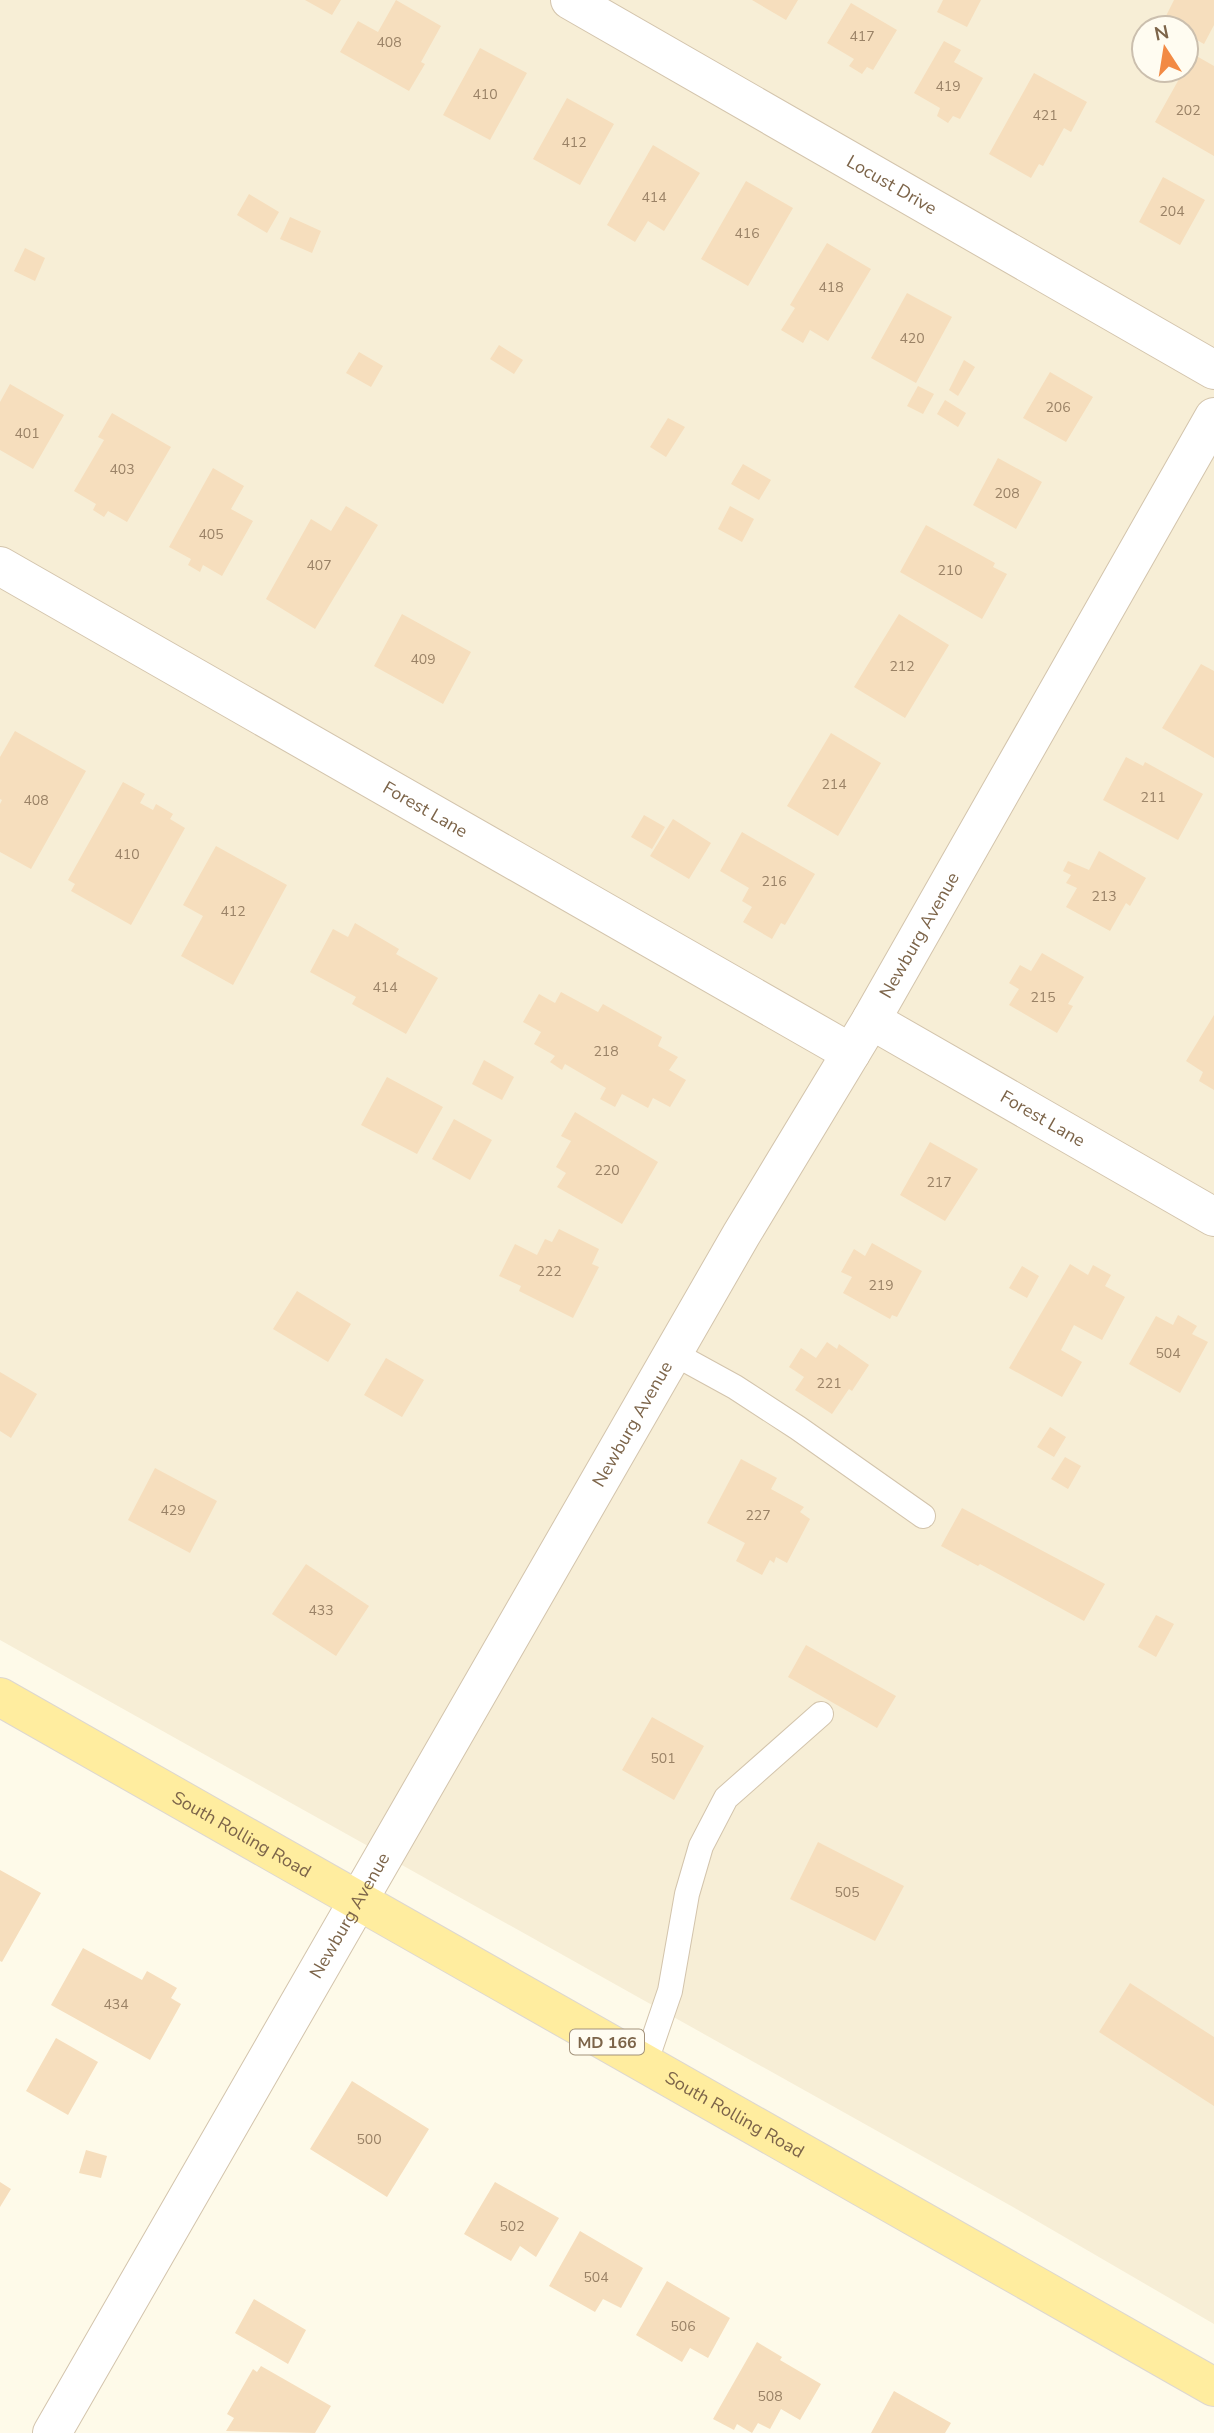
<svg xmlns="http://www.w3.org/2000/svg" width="1214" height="2433" viewBox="0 0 1214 2433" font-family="'Nunito Sans',sans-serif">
  <rect width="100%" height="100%" fill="#fefae9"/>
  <path fill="#f7eed6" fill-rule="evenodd" d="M 0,0 L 1214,0 L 1214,2324 L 1013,2207 L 0,1640 ZM 1144,28 L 1186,28 L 1186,70 L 1144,70 Z"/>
  <path fill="#f6debd" d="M 305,0 L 341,0 L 332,15 Z
    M 396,0 L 441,26 L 421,62 L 425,64 L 409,91 L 340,52 L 358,21 L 378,32 Z
    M 752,0 L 798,0 L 786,20 Z
    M 943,0 L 981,0 L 967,27 L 937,12 Z
    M 1174,0 L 1214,0 L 1214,25 L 1204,44 L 1186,34 L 1186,28 L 1174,28 L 1163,22 Z
    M 851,3 L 897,30 L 873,70 L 867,67 L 862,74 L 849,66 L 854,59 L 827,43 Z
    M 944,41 L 961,50 L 954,62 L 983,78 L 960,119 L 953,116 L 948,123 L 937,116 L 940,108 L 914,93 Z
    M 480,48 L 527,73 L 490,140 L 443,115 Z
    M 1193,54 L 1214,66 L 1214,156 L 1155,122 Z
    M 1034,73 L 1087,102 L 1071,132 L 1064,128 L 1043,166 L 1039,164 L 1031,178 L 989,154 Z
    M 567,98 L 614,124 L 580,185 L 533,159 Z
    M 653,145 L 700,173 L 664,231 L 648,221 L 635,242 L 607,225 Z
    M 1163,177 L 1205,200 L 1180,245 L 1139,222 Z
    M 746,181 L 793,208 L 748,286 L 701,259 Z
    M 249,194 L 279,212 L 267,233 L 237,215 Z
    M 290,217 L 321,231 L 312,253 L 280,239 Z
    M 827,243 L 871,269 L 828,341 L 810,330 L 803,343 L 781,330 L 795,308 L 790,305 Z
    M 25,248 L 45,258 L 35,281 L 14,271 Z
    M 907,293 L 952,317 L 916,383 L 871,358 Z
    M 499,345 L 523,360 L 514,374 L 490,359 Z
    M 359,352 L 383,366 L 371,387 L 346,373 Z
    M 964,360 L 975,367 L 958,396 L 949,390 Z
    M 1050,372 L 1093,397 L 1066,442 L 1023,418 Z
    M 10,384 L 64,415 L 33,469 L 0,450 L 0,402 Z
    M 918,386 L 934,394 L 923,414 L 907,406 Z
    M 945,400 L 966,413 L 958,427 L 937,414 Z
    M 112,413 L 171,447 L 127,522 L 108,511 L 104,517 L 93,510 L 96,504 L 74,491 L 104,440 L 98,437 Z
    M 668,418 L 685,427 L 666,457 L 650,447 Z
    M 998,458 L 1042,482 L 1016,529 L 973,505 Z
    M 743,464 L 771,480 L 759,500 L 731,484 Z
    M 213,468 L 244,486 L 231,509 L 253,521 L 222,576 L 203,565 L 200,572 L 188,565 L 191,559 L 169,547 Z
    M 346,506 L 378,525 L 315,629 L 266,599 L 311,519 L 331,531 Z
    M 730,506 L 754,519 L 742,542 L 718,529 Z
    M 926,525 L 995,563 L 993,567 L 1007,574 L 982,619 L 900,572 Z
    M 402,614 L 471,652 L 443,704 L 374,666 Z
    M 899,614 L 949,645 L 905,718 L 854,687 Z
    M 1201,664 L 1214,671 L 1214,758 L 1162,728 Z
    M 15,731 L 86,771 L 31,869 L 0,852 L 0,804 L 2,800 L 0,799 L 0,757 Z
    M 831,733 L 881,763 L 838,836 L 787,806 Z
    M 1126,757 L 1143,766 L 1145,762 L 1203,794 L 1178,840 L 1103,800 Z
    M 123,782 L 145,794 L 140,803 L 153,810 L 156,804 L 173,814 L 170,819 L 185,828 L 131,925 L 71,891 L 75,884 L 68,880 Z
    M 644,815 L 665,827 L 652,849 L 631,837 Z
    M 673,819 L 711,843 L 689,879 L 650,856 Z
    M 742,832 L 815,874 L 785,925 L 781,923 L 772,939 L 743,922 L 752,907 L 742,901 L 749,888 L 720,871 Z
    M 216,846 L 287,885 L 233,985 L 181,956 L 203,916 L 183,905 Z
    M 1099,851 L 1146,878 L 1130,906 L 1126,903 L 1110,931 L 1066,907 L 1077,888 L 1066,883 L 1071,875 L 1063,871 L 1068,861 L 1089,870 Z
    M 355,923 L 399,949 L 396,954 L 438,978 L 406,1034 L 352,1004 L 356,997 L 310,972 L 333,929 L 348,937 Z
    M 1042,953 L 1084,977 L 1068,1004 L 1073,1006 L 1057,1033 L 1009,1005 L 1019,989 L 1009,983 L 1020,965 L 1031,971 Z
    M 561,992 L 598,1012 L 603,1004 L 662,1037 L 658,1046 L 678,1057 L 669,1070 L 686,1080 L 670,1107 L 653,1098 L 648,1108 L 622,1094 L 615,1107 L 600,1099 L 606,1088 L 565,1064 L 562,1070 L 550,1062 L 555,1056 L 534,1044 L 541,1032 L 523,1022 L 539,994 L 555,1003 Z
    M 1214,1015 L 1214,1090 L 1199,1081 L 1203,1072 L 1186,1061 Z
    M 484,1060 L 514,1077 L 502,1100 L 472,1084 Z
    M 387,1077 L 443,1107 L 417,1154 L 361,1125 Z
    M 575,1112 L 658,1162 L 622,1224 L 557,1187 L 566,1173 L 556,1167 L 571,1141 L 561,1136 Z
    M 454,1119 L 492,1140 L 470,1180 L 432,1159 Z
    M 930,1142 L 978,1169 L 945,1221 L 900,1195 Z
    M 559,1229 L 599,1249 L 592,1264 L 599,1267 L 573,1318 L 519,1291 L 521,1286 L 499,1276 L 515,1244 L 537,1255 L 545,1239 L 552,1242 Z
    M 872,1243 L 922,1271 L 897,1317 L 892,1315 L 890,1319 L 843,1293 L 852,1277 L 841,1272 L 854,1249 L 865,1256 Z
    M 1070,1264 L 1088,1275 L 1093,1265 L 1111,1275 L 1105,1286 L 1125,1297 L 1102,1340 L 1074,1325 L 1061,1350 L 1082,1362 L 1062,1397 L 1009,1368 Z
    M 1022,1266 L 1039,1276 L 1027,1298 L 1009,1288 Z
    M 297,1291 L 351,1324 L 328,1362 L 273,1329 Z
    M 1178,1315 L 1197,1326 L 1192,1334 L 1208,1342 L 1180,1393 L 1129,1364 L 1156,1316 L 1173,1325 Z
    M 827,1342 L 837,1349 L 839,1344 L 869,1365 L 852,1391 L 849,1389 L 832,1414 L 795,1390 L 804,1377 L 789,1367 L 801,1348 L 816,1358 Z
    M 386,1358 L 424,1380 L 402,1417 L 364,1395 Z
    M 0,1372 L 37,1394 L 11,1438 L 0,1431 Z
    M 1050,1427 L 1066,1437 L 1054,1457 L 1037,1447 Z
    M 1065,1457 L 1081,1466 L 1068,1489 L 1051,1479 Z
    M 741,1459 L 777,1478 L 771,1489 L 804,1507 L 800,1512 L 810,1519 L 787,1563 L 776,1557 L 774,1563 L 770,1560 L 762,1575 L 736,1561 L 745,1543 L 707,1523 Z
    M 155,1468 L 217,1501 L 190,1553 L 128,1520 Z
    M 962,1508 L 1105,1584 L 1084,1621 L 980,1564 L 978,1566 L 941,1546 Z
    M 306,1564 L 369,1606 L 336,1656 L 272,1614 Z
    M 1156,1615 L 1174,1624 L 1156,1657 L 1138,1647 Z
    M 806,1645 L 896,1696 L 877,1728 L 788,1677 Z
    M 652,1717 L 704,1746 L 674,1800 L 622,1770 Z
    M 818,1842 L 904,1886 L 875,1941 L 790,1899 Z
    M 0,1870 L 41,1893 L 2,1962 L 0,1961 Z
    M 83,1948 L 142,1980 L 147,1971 L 177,1988 L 171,1998 L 181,2004 L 150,2060 L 51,2005 Z
    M 1130,1983 L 1214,2037 L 1214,2106 L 1099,2032 Z
    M 56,2038 L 98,2062 L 68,2115 L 26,2091 Z
    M 352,2081 L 429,2129 L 387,2197 L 310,2149 Z
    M 86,2150 L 107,2156 L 101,2178 L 79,2173 Z
    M 0,2182 L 11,2189 L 0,2207 Z
    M 495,2182 L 559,2218 L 536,2257 L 520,2246 L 511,2261 L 464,2234 Z
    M 580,2231 L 643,2268 L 621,2308 L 603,2299 L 595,2312 L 549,2286 Z
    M 667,2281 L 730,2318 L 708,2358 L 690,2348 L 682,2362 L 636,2335 Z
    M 254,2299 L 306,2330 L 288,2364 L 235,2333 Z
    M 757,2342 L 782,2357 L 780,2360 L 821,2384 L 800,2420 L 781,2409 L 770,2429 L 758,2423 L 752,2433 L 737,2424 L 734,2430 L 713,2419 Z
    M 261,2366 L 331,2406 L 315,2433 L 226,2431 L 234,2418 L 227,2414 L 253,2369 L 257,2372 Z
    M 894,2391 L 951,2423 L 945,2433 L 871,2433 Z"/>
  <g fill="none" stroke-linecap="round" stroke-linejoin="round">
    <g stroke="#d3c4ac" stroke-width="26">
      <path id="lane" d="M 673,1353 L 735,1387 L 798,1428 L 923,1516
        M 645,2064 L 670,1991 L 687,1894 L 701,1846 L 726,1798 L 821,1714"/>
    </g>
    <g stroke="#d3c4ac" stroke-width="40">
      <g id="street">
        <path id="s1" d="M 570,0 L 1214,370"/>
        <path id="s2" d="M 0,566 L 851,1053"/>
        <path id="s3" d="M 871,1020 L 1214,1217"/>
        <path id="s4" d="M 52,2433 L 741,1235 L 871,1020 L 1214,417"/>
      </g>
    </g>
    <g stroke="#ddd7d0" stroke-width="40">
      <g id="primary">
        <path id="s5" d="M 0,1697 L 1214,2387"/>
      </g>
    </g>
    <use href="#lane" stroke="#fff" stroke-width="24"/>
    <use href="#street" stroke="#fff" stroke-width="38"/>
    <use href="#primary" stroke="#ffed9f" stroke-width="38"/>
  </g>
  <g text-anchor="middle" stroke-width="5" stroke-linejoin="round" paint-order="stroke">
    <g font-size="14" fill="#9a8266">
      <text x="862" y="41">417</text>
      <text x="389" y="47">408</text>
      <text x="948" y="91">419</text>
      <text x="485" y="99">410</text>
      <text x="1188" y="115">202</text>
      <text x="1045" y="120">421</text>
      <text x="574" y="147">412</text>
      <text x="654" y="202">414</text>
      <text x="1172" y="216">204</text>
      <text x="747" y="238">416</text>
      <text x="831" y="292">418</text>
      <text x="912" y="343">420</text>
      <text x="1058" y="412">206</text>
      <text x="27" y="438">401</text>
      <text x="122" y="474">403</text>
      <text x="1007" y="498">208</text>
      <text x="211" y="539">405</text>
      <text x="319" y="570">407</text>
      <text x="950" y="575">210</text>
      <text x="423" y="664">409</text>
      <text x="902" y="671">212</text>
      <text x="834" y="789">214</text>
      <text x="1153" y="802">211</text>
      <text x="36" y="805">408</text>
      <text x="127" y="859">410</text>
      <text x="774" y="886">216</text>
      <text x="1104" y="901">213</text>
      <text x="233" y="916">412</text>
      <text x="385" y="992">414</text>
      <text x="1043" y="1002">215</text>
      <text x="606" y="1056">218</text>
      <text x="607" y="1175">220</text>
      <text x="939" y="1187">217</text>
      <text x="549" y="1276">222</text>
      <text x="881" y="1290">219</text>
      <text x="1168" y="1358">504</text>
      <text x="829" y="1388">221</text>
      <text x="173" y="1515">429</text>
      <text x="758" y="1520">227</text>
      <text x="321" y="1615">433</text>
      <text x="663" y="1763">501</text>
      <text x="847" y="1897">505</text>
      <text x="116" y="2009">434</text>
      <text x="369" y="2144">500</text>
      <text x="512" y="2231">502</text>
      <text x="596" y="2282">504</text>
      <text x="683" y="2331">506</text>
      <text x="770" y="2401">508</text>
    </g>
    <rect fill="#fffcf1" stroke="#a3927b" stroke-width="2" x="570" y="2029.5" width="74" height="25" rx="5"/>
    <g font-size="16" font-weight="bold" fill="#7c6449">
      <text x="607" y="2048">MD 166</text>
    </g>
    <g font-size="18" fill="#7c6449" stroke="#fffcf1">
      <text dy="6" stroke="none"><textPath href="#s1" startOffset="371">Locust Drive</textPath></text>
      <text dy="6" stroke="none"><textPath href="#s2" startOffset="490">Forest Lane</textPath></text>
      <text dy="6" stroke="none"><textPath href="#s4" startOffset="1731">Newburg Avenue</textPath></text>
      <text dy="6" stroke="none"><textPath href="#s3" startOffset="198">Forest Lane</textPath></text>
      <text dy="6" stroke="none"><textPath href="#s4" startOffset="1164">Newburg Avenue</textPath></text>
      <text dy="6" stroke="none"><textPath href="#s5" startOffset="278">South Rolling Road</textPath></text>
      <text dy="6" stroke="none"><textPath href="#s4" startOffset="597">Newburg Avenue</textPath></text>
      <text dy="6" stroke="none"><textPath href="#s5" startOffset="845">South Rolling Road</textPath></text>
    </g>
  </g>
  <g transform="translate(1165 49) rotate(348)"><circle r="33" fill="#fffcf1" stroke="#cbbfae" stroke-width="2"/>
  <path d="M0-5L12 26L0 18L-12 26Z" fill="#f28a44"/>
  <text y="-10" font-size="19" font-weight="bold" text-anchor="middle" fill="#7c6449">N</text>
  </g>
</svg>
